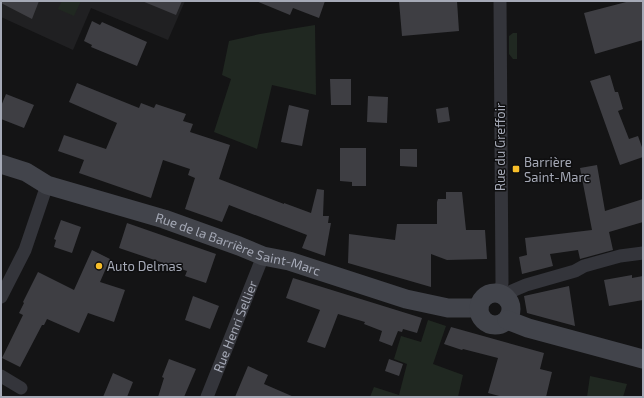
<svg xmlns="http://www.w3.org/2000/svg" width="644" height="398" viewBox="0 0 644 398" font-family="'Exo 2',sans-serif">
<rect width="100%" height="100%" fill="#141415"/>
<path fill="#202022" d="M1,1H185L168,40L91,8L73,50L1,17Z"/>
<path fill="#202821" d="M62,1H81L74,16L58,9Z
M315,25L316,95L272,85L257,149L214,132L231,79L222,75L229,41L260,34Z
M513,33H517V59H513L509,54V36Z
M428,320L446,326L433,364L463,375L458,397H370L374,387L399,395L407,364L394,359L401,336L421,342Z
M590,376L627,384L623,397H587Z"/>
<path fill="#3e3e43" d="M1,1H39L32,19L1,3Z
M142,1H182L176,15Z
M256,1H325L319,18L293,8L290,15Z
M399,1H457L459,31L402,36Z
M630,1H643V40L595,54L584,13Z
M92,21L100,25L102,22L147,42L137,66L91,47L92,45L84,41Z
M610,75L615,92H618L623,109L618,111L629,139L638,136L643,150V157L620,165L590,81Z
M330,79H351V105H331Z
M77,83L139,108L141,103L154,108L156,104L186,114L183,121L193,124L190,132L230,145L219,179L284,204V203L311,213L317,189L324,190L323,216H329L328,223H331L325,256L302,248L307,235L229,205L222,222L185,209L195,178L188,175L190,169L163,160L151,198L79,173L84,160L58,151L64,135L106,149L117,123L69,102Z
M6,94L34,105L24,128L1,119V106Z
M368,96L388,97L387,123L367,122Z
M289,105L309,110L302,146L281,142Z
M448,107L450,121L438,123L436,109Z
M340,148H366V186H352V182L340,181Z
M400,149H417V167L400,166Z
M597,165L605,211L643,199V222L609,232L613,250L580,259L578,250L550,254L553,266L522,274L519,257L527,255L525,238L592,230L580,168Z
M446,192H462L466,230H485L487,259L447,260L431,254V287L348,263L349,234L395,240L397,224H437V202L438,199H446Z
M61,220L81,227L72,253L54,247L56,240L54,239Z
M127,223L216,254L206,283L185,276L187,271L119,248Z
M92,250L110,259L100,282L125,290L114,322L88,313L79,333L47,319L44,325H42L20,367L2,358L23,315L19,313L24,303L23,302L38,272L74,290Z
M632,275V278L643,276V300L609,306L604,280Z
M293,278L422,318L417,333L403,329L402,332L398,331L392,346L379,341L382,331L364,324L365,322L338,314L325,348L307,342L320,310L286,298Z
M569,286L575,326L527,313L524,296Z
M193,296L219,306L210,329L185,320Z
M451,327L544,353L540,369L552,372L546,397H503L488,393L498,358L463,349L462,350L444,344Z
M169,359L196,369L184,397H158L164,378L162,377Z
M389,359L403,364L399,376L385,371Z
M248,366L268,375L264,384L294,397H235Z
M113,373L133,382L127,397H103Z"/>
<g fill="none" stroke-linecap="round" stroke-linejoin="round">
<g stroke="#34353b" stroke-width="13">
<path d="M500,293L502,283L500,1"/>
<path d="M1,297L25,250L47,185"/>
<path d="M506,297L512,291L526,285L575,271L584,266L620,256L643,253"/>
<path d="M1,376L21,388"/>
<path id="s1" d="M207,397L263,256"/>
</g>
<g stroke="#42444b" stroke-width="19">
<path id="s2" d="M1,164L26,172L47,185L164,219L239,246L263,256L289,261L406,299L448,308H479"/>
<circle cx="495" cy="309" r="16"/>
<path d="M507,320L528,328L643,359"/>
</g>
</g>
<g fill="#f7be2a" stroke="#0f0f10" stroke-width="1.5">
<rect x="512" y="165" width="8" height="8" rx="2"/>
<circle cx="99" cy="266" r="4"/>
</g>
<g text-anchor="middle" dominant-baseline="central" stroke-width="3" stroke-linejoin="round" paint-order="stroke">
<g font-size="13" fill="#a5a9b6" stroke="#0f0f10">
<text transform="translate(500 147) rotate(-90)">Rue du Greffoir</text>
<text stroke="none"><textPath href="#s2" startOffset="251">Rue de la Barrière Saint-Marc</textPath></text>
<text stroke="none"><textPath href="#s1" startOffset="76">Rue Henri Sellier</textPath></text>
</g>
<g font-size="13" fill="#a5a9b6" stroke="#0f0f10" text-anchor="start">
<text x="524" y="162">Barrière<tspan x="524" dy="15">Saint-Marc</tspan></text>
<text x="107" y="266">Auto Delmas</text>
</g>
</g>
<rect width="644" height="398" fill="none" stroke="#a5a9b6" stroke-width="4"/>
</svg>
